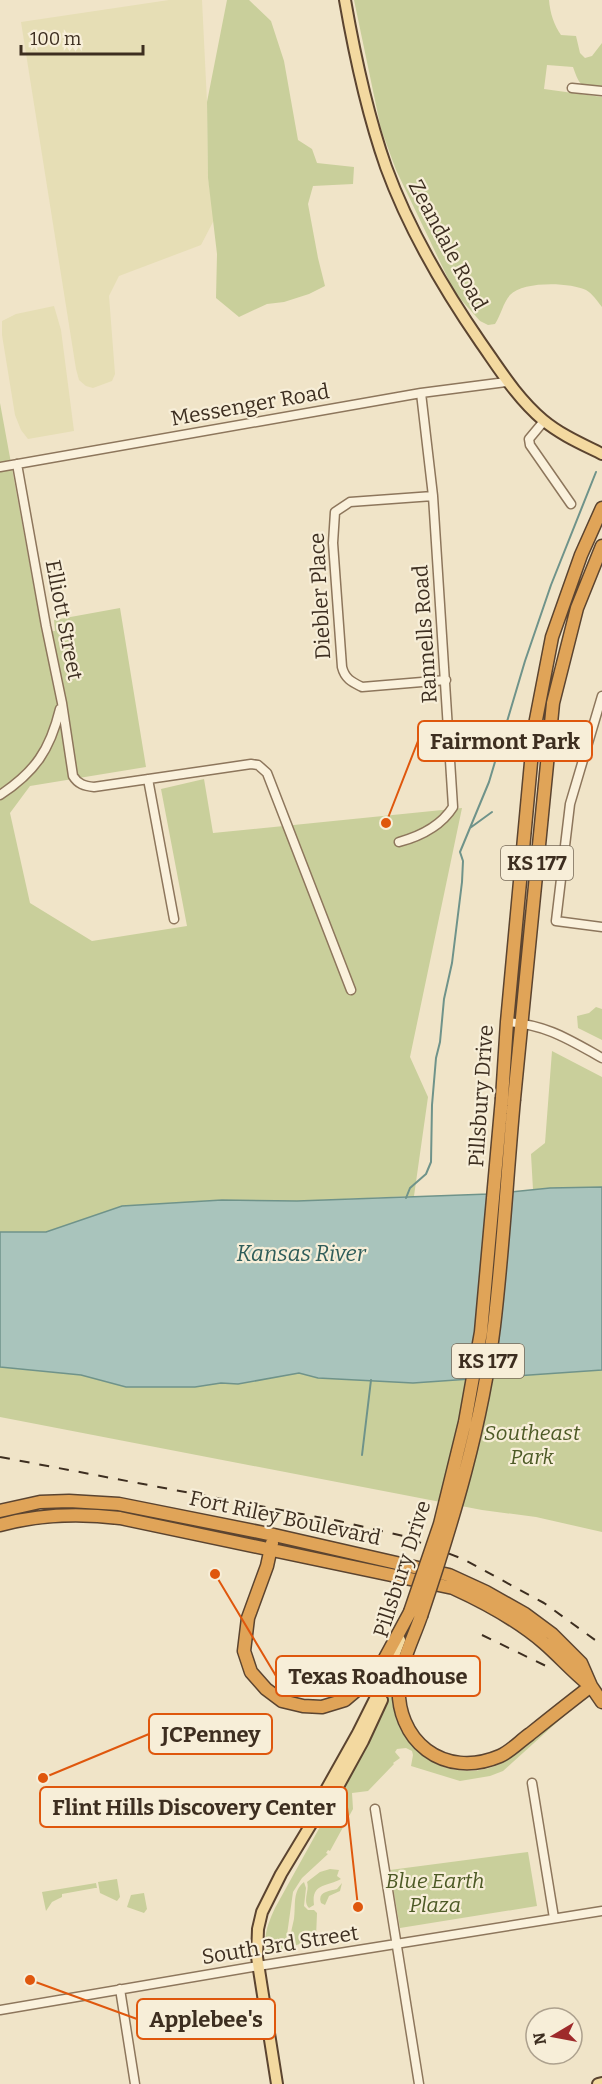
<svg xmlns="http://www.w3.org/2000/svg" width="602" height="2084" viewBox="0 0 602 2084" font-family="Bitter,serif">
<rect width="100%" height="100%" fill="#f0e4c8"/>
<path fill="#e6deb5" d="M169,0H202L207,102L208,178L214,220L201,245L119,276L109,296L115,374L112,381L93,388L86,386L79,380L76,369L21,22Z
M54,306L61,330L74,431L28,439L21,430L15,415L2,335V321L16,314Z"/>
<path fill="#c9cf9b" d="M227,0H249L271,21L284,61L298,140L312,149L317,163L354,167L353,184L313,186L308,204L318,258L325,286L309,294L284,302L267,304L239,317L216,298L217,254L208,178L207,102Z
M354,0H549C550,13 554,25 561,35L576,36L580,53L585,58L592,56L602,43V88C581,87 580,87 573,67L547,65L544,89L602,97V307C598,302 592,293 586,290C570,282 522,281 510,295C503,303 501,315 495,324L488,325L480,321L455,293L396,170L381,129Z
M0,403L42,632L55,631L54,620L120,608L146,767L30,786L10,813L30,903L92,941L187,926L161,789L204,779L213,833L462,808L410,1057L428,1097L414,1196L297,1201L222,1200L122,1206L46,1232H0Z
M596,1007L602,1009V1040L578,1028L577,1016L589,1013Z
M552,1051L602,1077V1187L533,1190L531,1154L545,1143Z
M0,1367L81,1375L126,1387H195L221,1383L238,1384L299,1373L318,1378L413,1383L602,1370V1532L536,1517L482,1510L0,1417Z
M390,1695L392,1696C393,1747 445,1785 495,1766C519,1756 544,1729 564,1712L565,1715L503,1771L490,1776L460,1781L411,1766L413,1755L412,1751L406,1748L397,1749L395,1752L400,1758L393,1763L394,1764L368,1791L352,1793L353,1809L330,1851L328,1850L326,1853L328,1854L302,1878L293,1892L285,1949L268,1952C261,1940 269,1921 275,1908L352,1769Z
M528,1852L537,1906L400,1928L390,1870Z
M330,1869L339,1870L337,1876L341,1879C327,1887 311,1883 314,1905L309,1908C302,1901 310,1890 307,1882L320,1872Z
M117,1879L120,1897L117,1901L100,1893L98,1882Z
M304,1882L306,1888L304,1906L308,1910H314L317,1913L316,1938L294,1946L291,1943C290,1934 292,1928 294,1919C296,1906 292,1891 304,1882Z
M96,1883L97,1888H95L62,1894V1897L52,1902L46,1911L42,1892Z
M342,1883L340,1891L329,1896L325,1905L321,1903C317,1892 329,1891 337,1889Z
M144,1893L147,1909L144,1913L127,1907L131,1895Z"/>
<path fill="#a9c4bc" stroke="#6f938a" stroke-width="1.5" d="M602,1187V1370L413,1383L318,1378L299,1373L238,1384L221,1383L195,1387H126L81,1375L0,1367V1232H46L122,1206L222,1200L297,1201L489,1194L550,1188Z"/>
<g fill="none" stroke-linecap="round" stroke-linejoin="round">
<path stroke="#6f938a" stroke-width="2" d="M470,828L492,812
M406,1198L410,1188L426,1174L431,1162L432,1105L436,1058L440,1042L444,999L452,963L462,882L463,861L460,852L489,782L525,661L551,585L596,472
M362,1455L371,1380"/>
<g stroke="#8d765c" stroke-width="11">
<path id="minor" d="M572,88L602,91
M544,421L529,439L530,445L571,504
M17,464L46,626L62,703L73,776C78,784 84,786 94,787L251,764L258,765L267,773L351,990
M0,467L421,393L506,382
M433,496L350,502L335,512L333,543L342,667C345,679 352,682 362,687L446,680
M602,696L570,804L556,921L602,927
M148,779L174,919
M0,795C35,772 50,750 60,709
M399,842C421,836 441,826 453,807L433,496L421,393
M507,1022C547,1025 568,1039 602,1058
M532,1783L554,1918
M375,1809L419,2084
M120,1989L135,2084
M0,2010L258,1966L602,1911"/>
</g>
<g stroke="#5b4430" stroke-width="14">
<path id="major" d="M345,0C355,57 367,113 386,167C409,230 443,288 481,343C500,370 517,398 543,420C561,435 582,444 602,454
M313,1821L324,1812L363,1741L382,1700
M277,2084L257,1957L258,1929L262,1912L281,1874L313,1821L317,1806L358,1733L386,1677L400,1640
M598,2084L602,2083"/>
</g>
<g stroke="#5b4430" stroke-width="15">
<path id="highway" d="M502,1098L507,1022L534,730L552,637L581,555L602,508
M514,1099L553,703L577,608L602,546
M0,1511L40,1502L69,1501L119,1504L274,1535L449,1575L486,1592L525,1614L552,1634L581,1663L591,1686L602,1702
M0,1525C40,1514 79,1513 120,1518L453,1588C486,1603 516,1619 544,1643C559,1656 572,1671 588,1684
M272,1543L267,1566L248,1618L244,1651L251,1672L266,1689L282,1701L303,1706L322,1707L345,1700L377,1673L410,1612
M421,1616C415,1634 401,1663 399,1681C394,1741 444,1780 500,1756C511,1751 520,1741 530,1734C550,1718 570,1702 591,1686"/>
</g>
<use href="#minor" stroke="#faf1dc" stroke-width="8"/>
<use href="#major" stroke="#f3d9a0" stroke-width="10"/>
<use href="#highway" stroke="#e0a458" stroke-width="12"/>
<path stroke="#3d2e20" stroke-width="2" stroke-dasharray="10 10" stroke-linecap="butt" d="M0,1457L339,1521L403,1536L463,1559L544,1603L602,1645
M482,1635L546,1666"/>
<g stroke="#5b4430" stroke-width="15" stroke-linecap="butt">
<path id="highway-bridge" d="M410,1612L440,1524L465,1422L481,1332L502,1098
M421,1616C453,1521 482,1425 494,1326C503,1251 507,1175 514,1099"/>
</g>
<use href="#highway-bridge" stroke="#e0a458" stroke-width="12"/>
</g>
<g text-anchor="middle" dominant-baseline="central" stroke-width="4.5" stroke-linejoin="round" paint-order="stroke">
<g fill="#f7eed8" stroke="#756857" stroke-width="1.5">
<rect x="501" y="846" width="72" height="34" rx="4.5"/>
<rect x="452" y="1344" width="72" height="34" rx="4.5"/>
</g>
<g font-size="20" font-weight="bold" fill="#3d2e20">
<text x="537" y="863">KS 177</text>
<text x="488" y="1361">KS 177</text>
</g>
<g font-size="21" fill="#3d2e20" stroke="#f7eed8">
<text transform="translate(448 245) rotate(62)">Zeandale Road</text>
<text transform="translate(250 405) rotate(-10)">Messenger Road</text>
<text transform="translate(320 596) rotate(-93)">Diebler Place</text>
<text transform="translate(64 620) rotate(79)">Elliott Street</text>
<text transform="translate(425 634) rotate(-94)">Rannells Road</text>
<text transform="translate(481 1096) rotate(-86)">Pillsbury Drive</text>
<text transform="translate(285 1518) rotate(12)">Fort Riley Boulevard</text>
<text transform="translate(402 1569) rotate(-72)">Pillsbury Drive</text>
<text transform="translate(280 1945) rotate(-9)">South 3rd Street</text>
</g>
<g font-size="21" font-style="italic" fill="#4d5a26" stroke="#f7eed8">
<text x="532" y="1433">Southeast<tspan x="532" dy="24">Park</tspan></text>
<text x="435" y="1881">Blue Earth<tspan x="435" dy="24">Plaza</tspan></text>
</g>
<g font-size="22" font-style="italic" fill="#2f5d5a" stroke="#f7eed8">
<text x="301" y="1253">Kansas River</text>
</g>
</g>
<path fill="none" stroke="#df570d" stroke-width="2" d="M386 823L418 741M215 1574L276 1676M43 1778L149 1734M358 1907L347 1807M30 1980L137 2019"/>
<g fill="#df570d" stroke="#f7eed8" stroke-width="2">
<circle cx="386" cy="823" r="6"/>
<circle cx="215" cy="1574" r="6"/>
<circle cx="43" cy="1778" r="6"/>
<circle cx="358" cy="1907" r="6"/>
<circle cx="30" cy="1980" r="6"/>
</g>
<g fill="#f7eed8" stroke="#df570d" stroke-width="2">
<rect x="418" y="721" width="174" height="40" rx="6"/>
<rect x="276" y="1656" width="204" height="40" rx="6"/>
<rect x="149" y="1714" width="123" height="40" rx="6"/>
<rect x="40" y="1787" width="307" height="40" rx="6"/>
<rect x="137" y="1999" width="138" height="40" rx="6"/>
</g>
<g font-size="22" text-anchor="middle" font-weight="bold" fill="#3d2e20">
<text x="505" y="749">Fairmont Park</text>
<text x="378" y="1684">Texas Roadhouse</text>
<text x="211" y="1742">JCPenney</text>
<text x="194" y="1815">Flint Hills Discovery Center</text>
<text x="206" y="2027">Applebee's</text>
</g>
<g transform="translate(554 2036) rotate(260)"><circle r="28" fill="#f7eed8" stroke="#ada18e" stroke-width="1.5"/>
<path d="M0-4.5L10 22L0 15L-10 22Z" fill="#9e2a2b"/>
<text y="-9" font-size="16" font-weight="bold" text-anchor="middle" fill="#3d2e20">N</text>
</g>
<path d="M21 45v9h122v-9" fill="none" stroke="#3d2e20" stroke-width="3"/>
<text x="30" y="45" font-size="18" fill="#3d2e20" stroke="#f7eed8" stroke-width="4.5" paint-order="stroke">100 m</text>
</svg>
